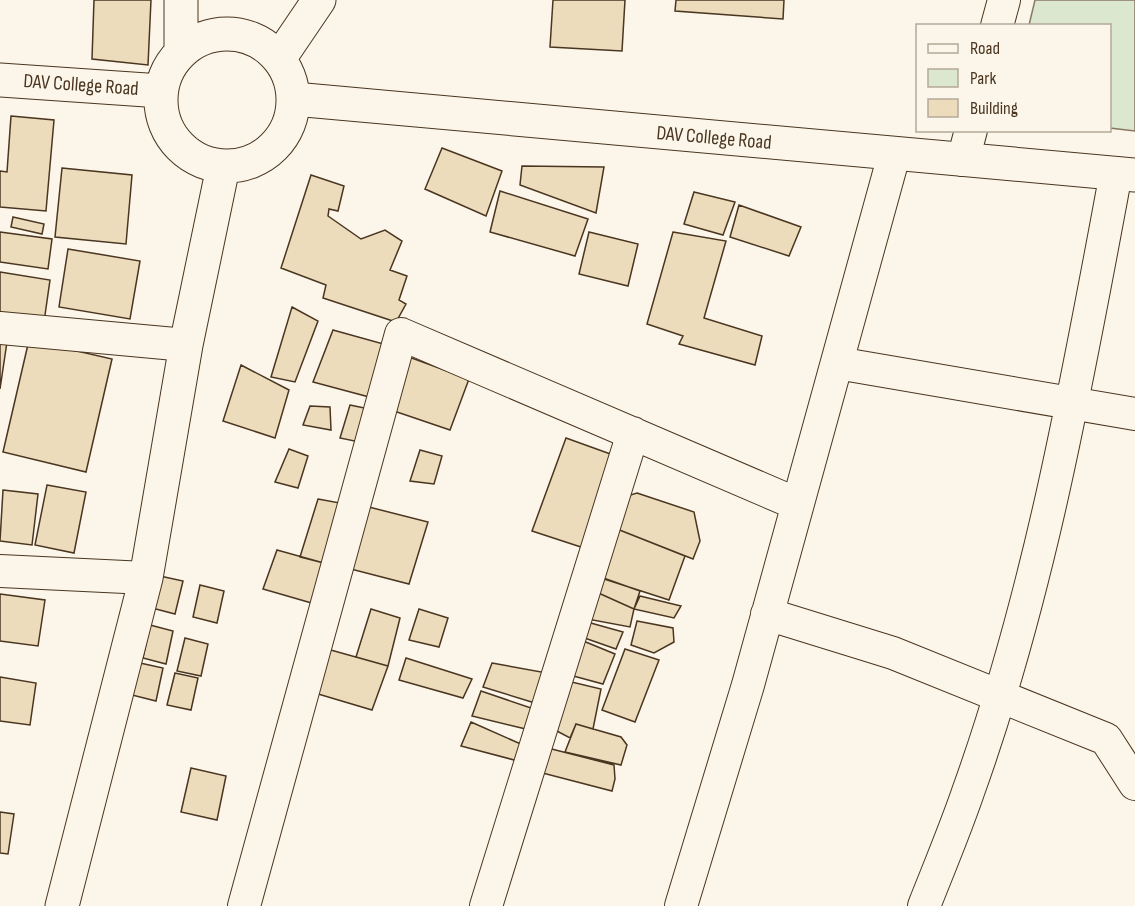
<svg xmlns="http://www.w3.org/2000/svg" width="1135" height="906" viewBox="0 0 1135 906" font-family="'Sofia Sans Condensed',sans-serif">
<rect width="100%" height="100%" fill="#fbf6e9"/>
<path fill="#dce7d0" stroke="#887966" stroke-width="1.5" d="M1035,0H1135V131L1110,128V26L1029,25Z"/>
<path fill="#ecdcbc" stroke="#4a3520" stroke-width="1.5" d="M94,0H151L148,65L92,59Z
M553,0H625L622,51L550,47Z
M676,0H784L783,19L675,11Z
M11,116L54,120L46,211L0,207V171L7,172Z
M442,148L502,171L486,216L425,189Z
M522,166L604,167L596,213L520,185Z
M62,168L132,175L126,244L55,237Z
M311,175L344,186L338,211L329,209L328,216L361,239L385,230L402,241L390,270L407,276L399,300L406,304L396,322L323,298L326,285L281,268Z
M500,191L588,219L575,256L490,232Z
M694,192L735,202L723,235L684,224Z
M739,205L801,227L789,256L730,237Z
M13,217L44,224L42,234L11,227Z
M0,232L52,239L48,269L0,262Z
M589,232L638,244L628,286L579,274Z
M673,232L726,241L704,318L762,336L755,365L679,344L683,336L647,324Z
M68,249L140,261L130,319L59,307Z
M0,272L50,280L44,322L0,315Z
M292,307L318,321L295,382L271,377Z
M333,330L387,345L373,398L313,382Z
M29,340L112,359L86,472L3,452Z
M0,341L7,342L0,389Z
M409,357L469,379L450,430L394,411Z
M241,365L289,390L275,438L223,421Z
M350,405L374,410L364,443L340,438Z
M310,406L330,407L331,430L303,425Z
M566,438L616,456L587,549L532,531Z
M289,449L308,456L298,488L275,482Z
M420,450L442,456L434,484L410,481Z
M47,485L86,492L74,553L35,545Z
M3,490L38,494L32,545L0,541Z
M637,493L694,512L700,541L693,559L617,529L627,496Z
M318,499L340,503L324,563L300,557Z
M361,505L428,522L409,584L343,567Z
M617,529L685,556L669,600L598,577Z
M277,550L324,563L315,604L263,589Z
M595,575L640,591L634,609L594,591Z
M160,576L183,581L175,614L152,608Z
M200,585L224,591L217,623L193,617Z
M594,591L634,609L630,627L582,618Z
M0,594L45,600L38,646L0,641Z
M640,596L681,606L674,618L634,609Z
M371,609L400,618L388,666L356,657Z
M419,609L448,618L439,647L409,640Z
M580,620L623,632L616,649L576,635Z
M637,621L673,628L674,642L654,653L631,645Z
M150,625L173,631L166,664L143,658Z
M185,638L208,644L201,676L177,671Z
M576,638L615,654L603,684L566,674Z
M320,647L388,666L372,710L308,691Z
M625,649L659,660L635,722L602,710Z
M406,658L472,679L463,698L399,680Z
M140,663L163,668L156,701L132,695Z
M492,663L547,673L535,703L483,687Z
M175,673L198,678L191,710L167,705Z
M0,677L36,683L30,725L0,721Z
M559,679L601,689L593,729L576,724L570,738L555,730Z
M481,691L534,709L530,730L472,716Z
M471,722L523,745L518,761L461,746Z
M576,724L621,737L627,745L621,765L565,752Z
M540,746L614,765L615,779L612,791L531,770Z
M191,768L226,776L217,820L181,812Z
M0,812L14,814L8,854L0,853Z"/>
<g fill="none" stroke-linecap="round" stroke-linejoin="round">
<g stroke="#4a3520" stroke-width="34">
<path id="street" d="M997,26L1004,0
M963,160L971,130
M0,328L186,345
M837,363L1135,414
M0,571L146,578
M767,614L893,653L1106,739L1135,784
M244,906L401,334L797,504
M486,906L633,433
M681,906L748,685L894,155
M924,906C939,868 955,830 968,792C1040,592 1077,381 1116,173"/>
</g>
<g stroke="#4a3520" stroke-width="35">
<path id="secondary" d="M181,0V52
M161 100a66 66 0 1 1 132 0a66 66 0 1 1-132 0Z
M279,59L319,0
M0,80L161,91
M294,99L1135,175
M62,906L146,578L186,345L223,167"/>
</g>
<use href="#street" stroke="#fbf6e9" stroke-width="32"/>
<use href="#secondary" stroke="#fbf6e9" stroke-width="33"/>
</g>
<g text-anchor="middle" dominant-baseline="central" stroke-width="4.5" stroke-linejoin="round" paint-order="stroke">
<g font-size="20" fill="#4a3520" stroke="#fbf6e9">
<text transform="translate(81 85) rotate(4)">DAV College Road</text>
<text transform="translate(714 138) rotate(5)">DAV College Road</text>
</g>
</g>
<rect x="916" y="24" width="195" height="108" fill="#fbf6e9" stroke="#b4a999" stroke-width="1.5"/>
<rect x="928" y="44" width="30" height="9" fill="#fbf6e9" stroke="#b4a999" stroke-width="1.5"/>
<text x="970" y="54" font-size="18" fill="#4a3520">Road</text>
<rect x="928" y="69" width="30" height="18" fill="#dce7d0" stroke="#b4a999" stroke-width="1.5"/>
<text x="970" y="84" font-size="18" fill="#4a3520">Park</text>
<rect x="928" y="99" width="30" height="18" fill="#ecdcbc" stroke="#b4a999" stroke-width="1.5"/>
<text x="970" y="114" font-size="18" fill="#4a3520">Building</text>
</svg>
